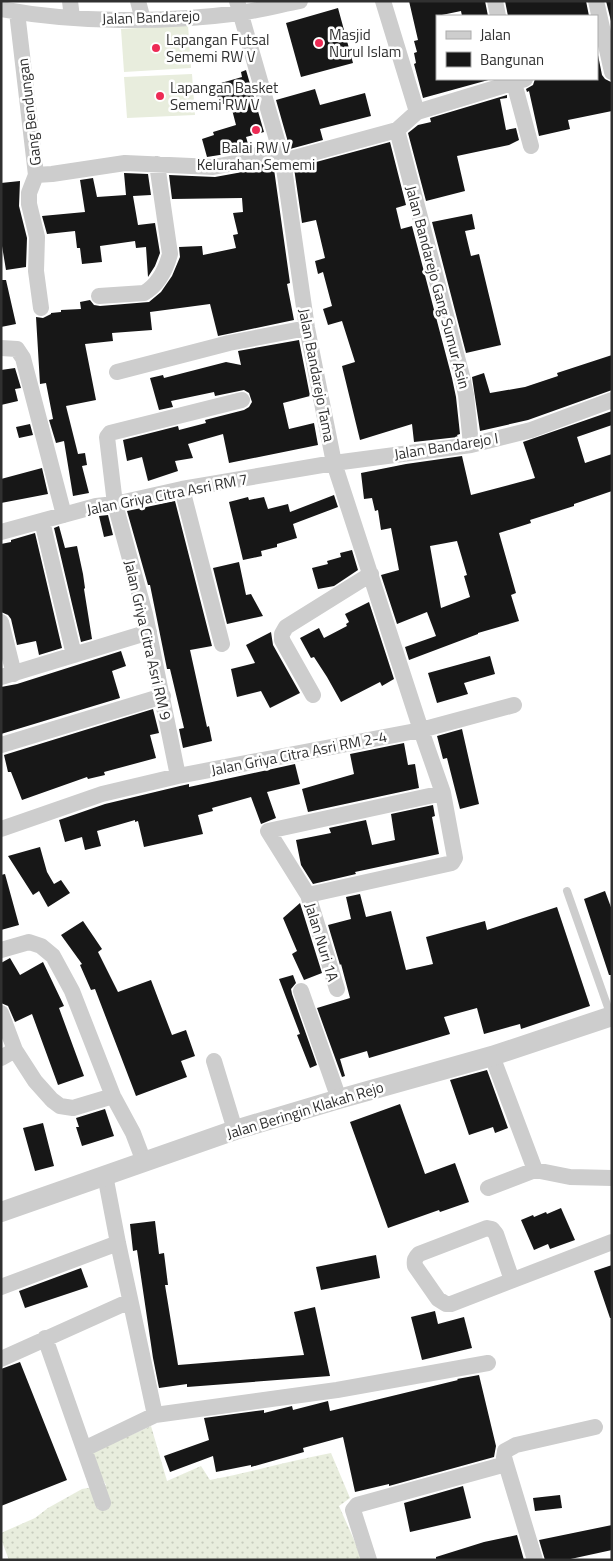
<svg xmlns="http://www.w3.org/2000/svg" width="613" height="1561" viewBox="0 0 613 1561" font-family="'Titillium Web',sans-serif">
<defs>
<pattern id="grass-dots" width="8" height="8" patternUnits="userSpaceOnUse" patternTransform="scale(1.25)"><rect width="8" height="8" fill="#e8eddd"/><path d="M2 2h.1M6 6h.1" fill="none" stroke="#c7ccbe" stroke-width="1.8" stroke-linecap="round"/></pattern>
</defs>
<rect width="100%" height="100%" fill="#fff"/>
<path fill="url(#grass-dots)" d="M151,1426L167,1481L201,1466L210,1480C251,1472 290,1461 331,1453L350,1498L339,1506L363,1560H9L1,1539V1533L35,1518L48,1508L82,1489L106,1485L89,1454Z"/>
<path fill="#e8eddd" d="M188,25L191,68L124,72L121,29Z
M192,74L195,115L127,118L124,77Z"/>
<path fill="#171717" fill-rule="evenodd" d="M409,1H485L488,16H462L461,11L437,16V79H492L423,98L414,64L416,63L414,53L417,52L414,41L418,40Z
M505,1H586L589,16H508Z
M606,1H612V25Z
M338,8L353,63L301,77L286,23Z
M597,50L602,75L605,79L611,82L612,84V111L568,120L570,129L539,136L529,91L527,92L526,89L533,85L535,79H597Z
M246,70L264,132L246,137L249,147L232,153L207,157L202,139L214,135L213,132L236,125L230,102L220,105L214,85L242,77L241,72Z
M315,89L320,105L365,93L371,116L320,129L323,140L290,149L276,100Z
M507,95V98L500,99L506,130L516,128L519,140L509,145L457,156L465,191L426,201L408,133L418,125L431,122L430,118Z
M390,142L406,205L396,208L401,229L412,226L452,378L456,397L460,434L457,435L458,437L414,442L412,424L360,440L342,366L355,362L342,321L328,325L323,309L332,306L323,272L318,274L315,261L325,258L316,220L302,223L294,168Z
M273,162L290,283L287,284L294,320L218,336L210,304L150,312L152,330L112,333L113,341L85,344L96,400L66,406L78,454L85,453L87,465L82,466L89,493L73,496L64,441L56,443L49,420L53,419L46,383L40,384L36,317L43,318L51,314V313L61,312V310L81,309L80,302L90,300L94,305L100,306L149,302L161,292L172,276L180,257L179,247L202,246L203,255L236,248L233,235L238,234L233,213L243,212L242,198L172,199L169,175L215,177L237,173L262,164Z
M124,173L148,174L151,195L133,196L138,225L155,223L160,253L155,266L148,277L146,247L136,248L135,241L100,246L102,262L82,264L80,248H77L75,231L47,234L42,216L85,212L80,180L93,178L97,197L126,195Z
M20,181L19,206L27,238L26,267L6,270L1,240V183Z
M472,214L475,229L465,231L471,256L479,254L501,345L466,353L432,222Z
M1,280H6L16,324L1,327Z
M299,340L310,396L283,403L289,429L314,423L318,445L229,463L223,434L188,444L193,458L175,461L178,471L148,481L142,457L127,461L123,440L178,426L179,430L206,423L205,420L244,410L249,407L252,402L249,393L244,390L215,396L214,392L171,401L173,407L159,410L150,378L163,375L164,378L226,362L241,365L238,351Z
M612,355V390L528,420L480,431L472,377L484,373L490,393L525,387L558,376L557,373Z
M15,368L21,388L15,389L18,401L1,405V370Z
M612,411V425L577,437L585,463L612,454V491L574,504V506L530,520L531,523L499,533L516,593L511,595L519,621L478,633V634L409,660L405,647L436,636L427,612L397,624L381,575L399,570L391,528L381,530L378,510L375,511L372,498L364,499L361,473L406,464L462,456L471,495L535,478L523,442ZM457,541L467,575L464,576L470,597L441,608L430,546Z
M30,424L33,435L19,438L16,427Z
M42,468L48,494L1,503V479Z
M334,495L338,507L293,524L297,538L277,544V547L261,551L262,556L243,560L229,502L248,497L249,500L264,497L268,509L288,504L290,512Z
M175,501L212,646L190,650L207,727L209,726L212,741L183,748L179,729L184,728L170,669H167L150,585H148L127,511Z
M108,515L113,535L104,537L99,516Z
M59,526L65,548L77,546L83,574L85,588L84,589L92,639L81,642L54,528Z
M35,533L62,648L39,655L36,641L17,645L11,619L8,615L1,612V544L11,542V540Z
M352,550L358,570L334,586L318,589L312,568L328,564L327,561L341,557L340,553Z
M239,562L246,595L251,594L263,616L227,624L213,568Z
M369,602L394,679L382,686L380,682L341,702L327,677L314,657L311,658L300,638L319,628L324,638L347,626L346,624L349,622L345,614Z
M271,632L273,645L300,693L270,708L261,691L237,697L231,669L255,663L246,645Z
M121,651L126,666L112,671L120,698L1,734V687L17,684Z
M490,656L495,674L464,683L468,694L437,703L428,673Z
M153,709L159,733L150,735L156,758L104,772L105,775L88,779L87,777L22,800L11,772H8L4,755Z
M462,729L479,804L460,809L447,758L443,759L437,736Z
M404,743L408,765L415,764L419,788L308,812L302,789L354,774L350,754Z
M295,764L300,784L267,792L276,818L261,824L251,797L212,808L213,811L198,815L203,834L144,847L138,821L135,822V820L97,831L101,846L85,850L82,837L65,842L59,820L105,804L180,786L189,784V787Z
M433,805L435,816L432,817L439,854L355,872L356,874L313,884L301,865L296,840L331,833L329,828L366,820L372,845L395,840L391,814Z
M40,847L47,872L54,884L61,880L70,893L48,907L39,891L33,895L8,856Z
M5,874L19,925L1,930V875Z
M605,891L612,910V975H609L584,899Z
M360,894L366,917L391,911L406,970L433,964L426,937L485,921L487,930L557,907L590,1006L521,1029L520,1024L484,1034L477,1008L444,1017L450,1034L369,1058L367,1051L340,1059L345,1076L342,1077L317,1008L350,998L341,964L340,965L328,925L351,919L346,897Z
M300,903L322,973L304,980L292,954L297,951L283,918Z
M83,921L102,949L98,952L118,992L151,980L172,1035L186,1030L195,1056L181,1061L187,1077L136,1096L95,989L91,990L80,965L82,964L61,935Z
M10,958L20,975L43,962L64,1006L59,1008L84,1076L58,1085L32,1014L15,1022L8,1006L1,1003V963Z
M293,975L296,983L291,989L292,994L317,1065L310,1068L297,1035L300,1034L279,979Z
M487,1070L508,1128L495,1133L493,1127L469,1135L450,1080Z
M400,1104L425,1174L455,1163L469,1202L440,1212L439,1210L388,1228L350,1122Z
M105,1109L114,1136L82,1146L76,1127H79L76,1118Z
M43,1123L54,1166L35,1171L23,1128Z
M561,1208L575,1240L550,1249L548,1244L534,1250L521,1220L533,1215L534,1217L546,1212L547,1214Z
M155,1221L159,1254L164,1253L168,1285H165L178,1365L304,1355L294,1312L315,1307L330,1376L187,1387V1384L159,1388L153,1358L137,1250L133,1251L130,1224Z
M376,1255L380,1278L321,1290L316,1267Z
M612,1265V1318H610L594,1271Z
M81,1268L88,1287L25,1308L19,1291Z
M435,1311L438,1324L464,1317L472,1348L422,1360L411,1317Z
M20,1362L67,1480L1,1506V1369Z
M479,1375L496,1446L494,1457L389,1486V1484L355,1492L343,1437L303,1448L304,1452L251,1467V1465L216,1472L213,1456L170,1472L164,1456L209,1440L204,1418L264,1410V1413L292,1406L293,1410L328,1401L330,1411L458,1380L457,1379Z
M463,1486L471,1518L410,1532L404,1503Z
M560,1495L562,1508L535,1511L533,1498Z
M612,1525V1550L566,1560H545L539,1540Z
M517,1535L524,1560H436V1557L484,1542Z"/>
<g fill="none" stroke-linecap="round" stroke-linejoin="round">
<path stroke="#cdcdcd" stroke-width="8" d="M567,891L611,1016"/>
<path stroke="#cdcdcd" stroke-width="16" d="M70,1L72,18
M138,1L143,20
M237,1L283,161L307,328L334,463L421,730L443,793L455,858L452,863L308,895
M383,1L417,112
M495,1L498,16
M596,1L612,72
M1,9C77,23 164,23 240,13C260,10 280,5 300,1
M17,12L36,175L52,174L125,163L213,167L235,163L278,147
M513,79L531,146
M397,130L462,376L466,395L471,445
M283,161L397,130L417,112L525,79
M36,175L29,193V204L37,237L36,271L41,308
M99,296L144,293C158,285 166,269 170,254L157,164
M1,348L17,349L23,358L64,515
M117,372L229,343L307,328
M182,489L222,644
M42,521L74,655
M1,532L96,506L115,504L182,489L334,463L471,445L531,430L612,400
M1,622L14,674
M1,677L149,632
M313,695L282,640V634L286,627L371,574
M1,745L163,696
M178,776L145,614L115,504L107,437L110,433L242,400
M1,829L102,794L178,776L421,730L514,705
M1,950L29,942L41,946L53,956L72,991L113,1096L133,1133L144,1162
M337,989L308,895L268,831L443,793
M301,991L339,1099
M1,1013L15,1050L35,1081L52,1100L60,1106L73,1108L113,1096
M492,1056L535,1170L570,1177L612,1178
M1,1058L15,1050
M214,1061L235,1130
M105,1175L118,1243L155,1415
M488,1188L535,1170
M512,1280L496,1234L492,1229L487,1228L419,1254C415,1258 414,1260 415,1266L438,1299L446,1304H451L612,1242
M1,1287L118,1243
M45,1338L103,1503
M1,1359L130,1301
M84,1449L155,1415L337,1390L488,1363
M369,1560L353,1510L357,1505L506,1464
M535,1560L506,1464L504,1457L505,1451L516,1445L595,1427"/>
<path stroke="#cdcdcd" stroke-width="20" d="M1,1212L235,1130L339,1099L492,1056L612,1016"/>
</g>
<g fill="#ed2b55" stroke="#fff" stroke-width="2">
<circle cx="319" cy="43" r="5"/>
<circle cx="156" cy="48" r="5"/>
<circle cx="160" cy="96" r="5"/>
<circle cx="256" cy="130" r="5"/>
</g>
<g text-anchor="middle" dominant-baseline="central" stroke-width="5" stroke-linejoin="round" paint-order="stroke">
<g font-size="15" fill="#303030" stroke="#fff">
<text transform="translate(151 17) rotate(-2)">Jalan Bandarejo</text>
<text transform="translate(29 112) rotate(-97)">Gang Bendungan</text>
<text transform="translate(438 287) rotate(75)">Jalan Bandarejo Gang Sumur Asin</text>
<text transform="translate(317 375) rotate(79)">Jalan Bandarejo Tama</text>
<text transform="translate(446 446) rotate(-9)">Jalan Bandarejo I</text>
<text transform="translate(167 494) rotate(-11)">Jalan Griya Citra Asri RM 7</text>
<text transform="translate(148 640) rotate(77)">Jalan Griya Citra Asri RM 9</text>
<text transform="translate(299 753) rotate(-11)">Jalan Griya Citra Asri RM 2-4</text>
<text transform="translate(322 942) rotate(73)">Jalan Nuri 1A</text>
<text transform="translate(305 1110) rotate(-17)">Jalan Beringin Klakah Rejo</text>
</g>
<g font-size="15" fill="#303030" stroke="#fff" text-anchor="start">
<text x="329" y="34">Masjid<tspan x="329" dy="17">Nurul Islam</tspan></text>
<text x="166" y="39">Lapangan Futsal<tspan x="166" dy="17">Sememi RW V</tspan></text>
<text x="170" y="87">Lapangan Basket<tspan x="170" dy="17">Sememi RW V</tspan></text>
<text x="256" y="147" text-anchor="middle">Balai RW V<tspan x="256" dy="17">Kelurahan Sememi</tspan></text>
</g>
</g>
<rect width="613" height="1561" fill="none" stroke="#303030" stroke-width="5"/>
<rect x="436" y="15" width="162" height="65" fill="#ffffff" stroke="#acacac"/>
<rect x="446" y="31" width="25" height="8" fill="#cdcdcd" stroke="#acacac"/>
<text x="480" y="40" font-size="15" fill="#303030">Jalan</text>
<rect x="446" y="52" width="25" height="15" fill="#171717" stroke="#acacac"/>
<text x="480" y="65" font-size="15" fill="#303030">Bangunan</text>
</svg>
